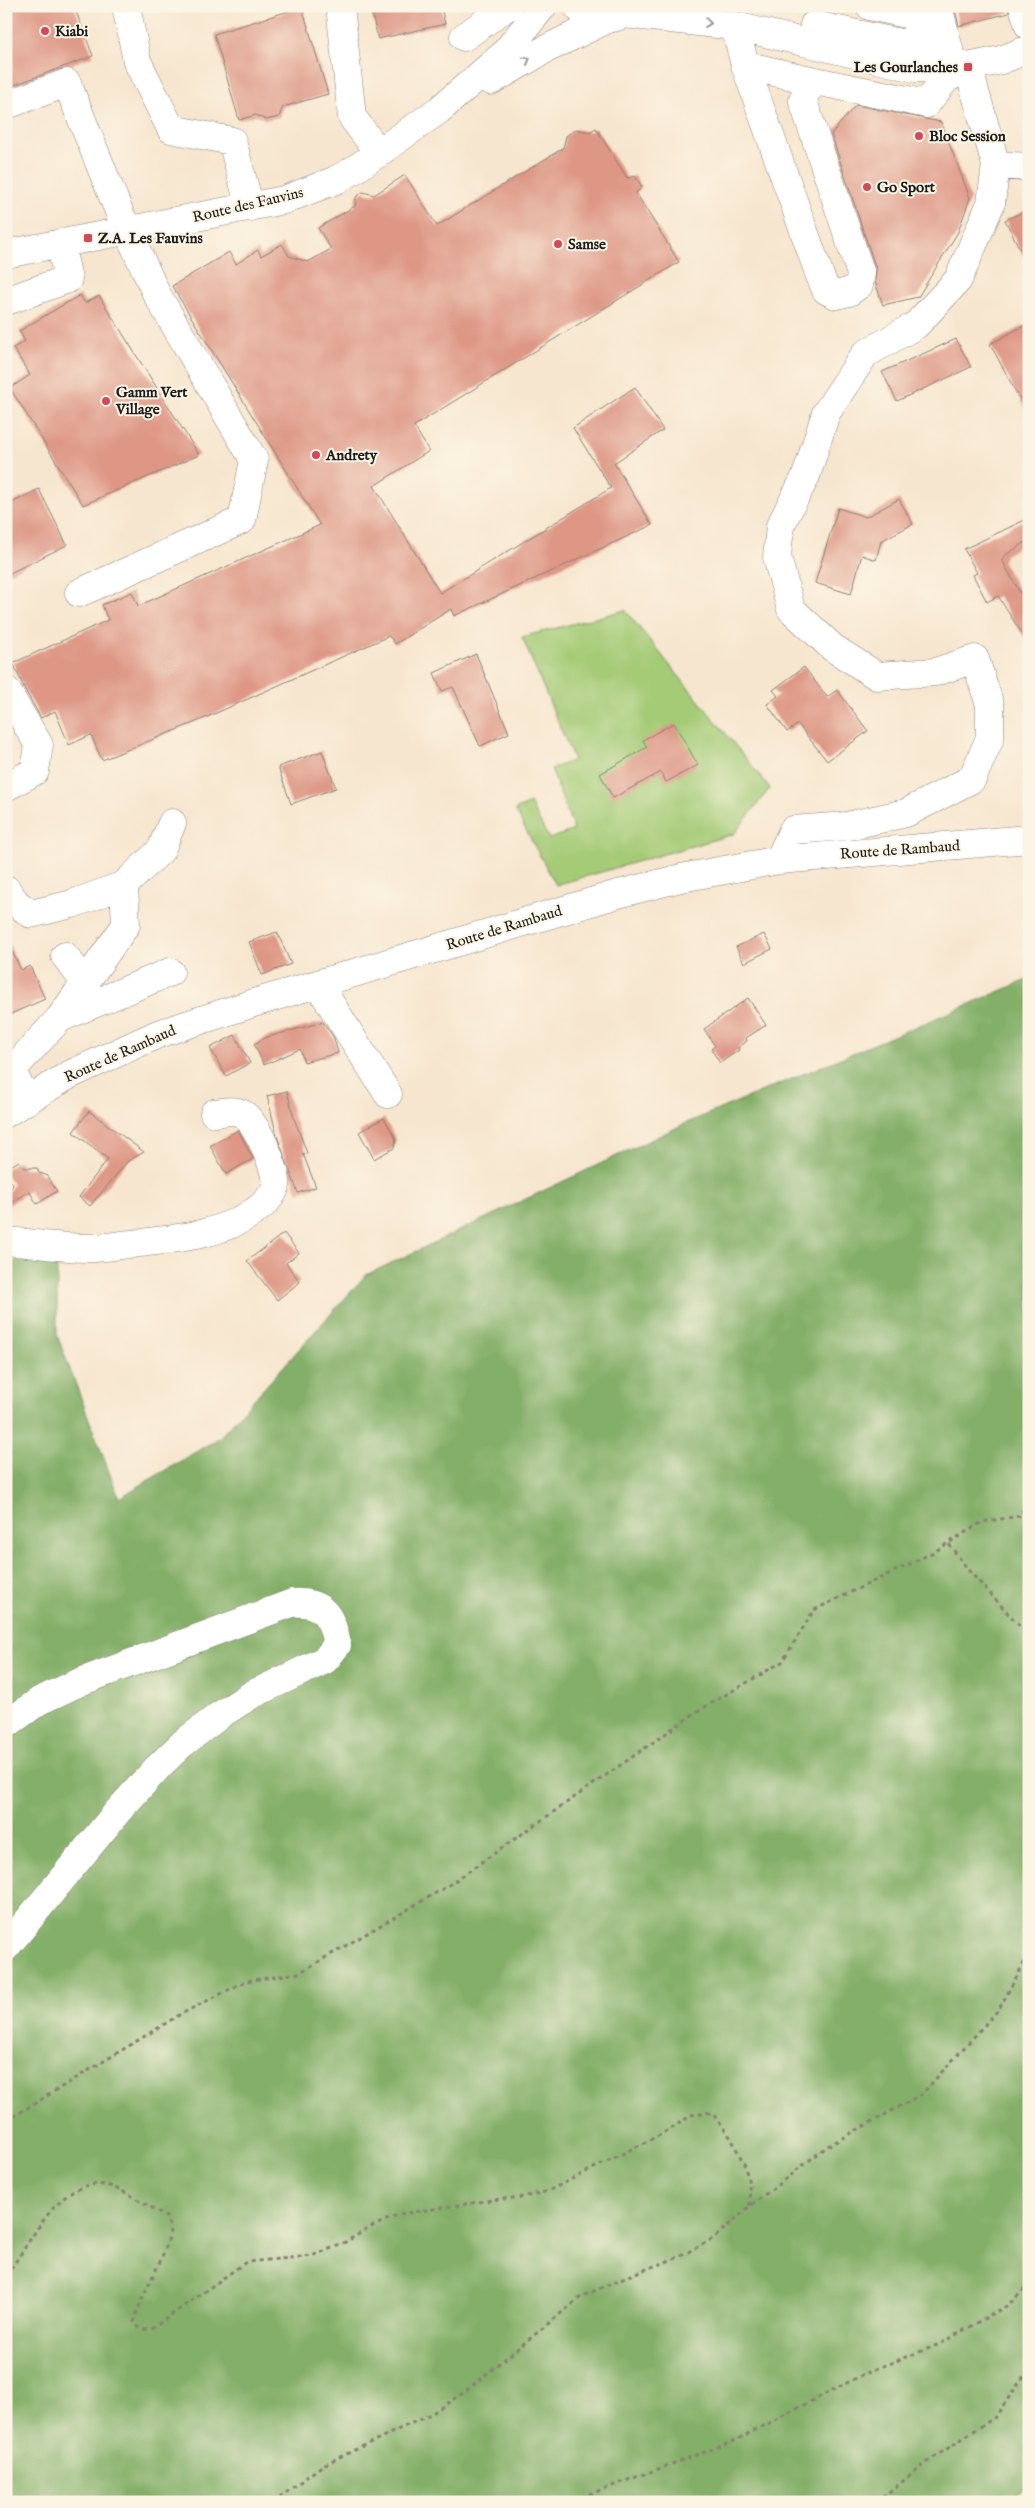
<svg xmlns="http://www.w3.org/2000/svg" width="1035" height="2508" viewBox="0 0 1035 2508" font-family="'IM FELL English',serif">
<rect width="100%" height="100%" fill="#fcf5e5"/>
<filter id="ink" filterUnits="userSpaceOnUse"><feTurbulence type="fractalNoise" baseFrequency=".02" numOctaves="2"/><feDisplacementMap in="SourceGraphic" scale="10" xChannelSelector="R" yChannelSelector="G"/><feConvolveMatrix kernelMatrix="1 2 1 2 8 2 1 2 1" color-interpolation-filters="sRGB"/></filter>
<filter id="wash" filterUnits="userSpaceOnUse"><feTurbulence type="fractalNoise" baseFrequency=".0096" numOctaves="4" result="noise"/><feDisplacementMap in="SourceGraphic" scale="20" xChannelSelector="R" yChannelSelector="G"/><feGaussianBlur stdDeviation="1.12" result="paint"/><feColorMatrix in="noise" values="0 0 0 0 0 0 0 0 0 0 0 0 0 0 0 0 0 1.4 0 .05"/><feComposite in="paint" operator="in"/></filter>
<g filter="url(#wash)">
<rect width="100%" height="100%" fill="#f7e6cf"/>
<path fill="#a4cb76" stroke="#607449" d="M625,610L770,788L734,834L556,885L515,810L530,803L549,839L574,830L551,769L574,760L522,637Z"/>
<path fill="#83af67" stroke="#506642" d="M1029,979V2484L1005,2502H6V1260L57,1263V1335L119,1498L219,1438L366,1275L684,1124Z"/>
<g id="blocks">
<path fill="#de9785" d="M6,6H74L93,56L6,88Z
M370,6H441L445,24L378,39Z
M954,6H1008L1009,13L959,26Z
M302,7L328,94L283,107L279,117L266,120L256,115L239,120L214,34Z
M856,105L941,122L970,198L958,232L918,297L883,305L875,282L876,269L831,134Z
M596,128L627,178L635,176L642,187L636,193L679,262L414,426L429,451L374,486L440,593L611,488L573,428L635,387L663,430L614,463L652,525L454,616L451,609L395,644L389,636L196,722L102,760L91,735L69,745L55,711L41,718L26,692L13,663L108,620L102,605L132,592L138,606L320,525L172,286L229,252L236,264L258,250L261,256L282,244L289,256L308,262L331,249L318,228L355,206L356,197L363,192L374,195L405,175L437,226L563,148L566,136L576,129L589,132Z
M1029,209V267L1005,220Z
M80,295L85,303L99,296L199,455L83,505L10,388L30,375L13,348L25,341L19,331Z
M1029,323V416L990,344Z
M956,339L971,367L897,401L882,372Z
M39,489L67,545L6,575V506Z
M899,499L913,524L881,541L876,560L862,555L851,594L815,583L838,508L866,517Z
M1029,518V540L1004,556L1005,558L1002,560L1029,609V645L998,596L987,602L973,575L977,573L964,549Z
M476,654L509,733L480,746L453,687L442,691L434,673Z
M804,667L827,697L837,690L868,731L827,761L798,724L787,732L767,704L778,696L773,690Z
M674,723L698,765L666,782L661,772L613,798L600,774L647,747L643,740Z
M322,751L336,788L291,804L278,767Z
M277,932L291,964L262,975L249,942Z
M764,934L772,949L744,963L736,947Z
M6,938L21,970L30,966L45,999L6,1016Z
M748,998L766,1025L746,1038L747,1041L738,1048L739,1050L720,1063L711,1049L715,1046L704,1029Z
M323,1022L334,1038L338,1053L304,1062L300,1049L264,1065L254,1044L267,1037Z
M235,1035L250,1063L226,1076L210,1048Z
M287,1091L294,1118L307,1153L303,1154L316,1187L298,1193L277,1136L267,1096Z
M89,1111L144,1152L128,1161L90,1206L79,1197L108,1159L73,1132Z
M384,1118L396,1139L394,1148L374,1159L359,1132Z
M238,1130L253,1159L226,1174L210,1146Z
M19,1161L24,1168H37L39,1173L46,1175L57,1191L37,1204L29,1191L6,1207V1199L13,1184L6,1174V1169Z
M284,1233L299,1253L286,1263L300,1282L277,1300L247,1261Z"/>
</g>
</g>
<g filter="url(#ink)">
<use href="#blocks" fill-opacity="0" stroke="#8a8176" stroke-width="1"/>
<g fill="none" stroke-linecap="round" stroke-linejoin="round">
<g stroke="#8a8176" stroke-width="29">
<path id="minor" d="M126,6L137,61L171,129L232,141L250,207
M340,6L352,117L379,153
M577,6C588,19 601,22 617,17
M870,6L916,16
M938,6L952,61
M1023,6L1029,26
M624,14L735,26L915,68L968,67L1001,60L1029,49
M814,25L919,47L958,63
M735,26L745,65L820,276L826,290L836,295L849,292L859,285L861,274L803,101L806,91L815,83
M464,37L508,6
M903,54L910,53L919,47L914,6
M745,65C805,80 865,91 926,104L946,79L968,67
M491,81L546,49L606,20
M6,105L67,83L120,214L156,293L254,460L242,520L79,593
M996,165L1029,167
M6,254L284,200L336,180L357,168L439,110L504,54L543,6
M6,301L68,279L60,243
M6,690L39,745L35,771L6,787
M779,860L793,830L847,826L906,813L972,779L990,738V705L975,659L935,672L877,676L833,648L791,609L777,557L780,526L806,476L826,413L865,354L916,325L958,280L991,203L996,165L968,67
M6,889L16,903L31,914L72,904L124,885
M65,956L85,982
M318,984L388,1094
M60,1018L126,925L124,885L161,850L172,823
M28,1100L11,1071L60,1018L170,972
M6,1113L69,1075L158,1034L257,1002L618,894L681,878L779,860L1029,839
M6,1241C34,1243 62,1248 90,1248C103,1248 118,1245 131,1244C173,1239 220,1236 255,1211C263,1206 274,1195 276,1185C277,1170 256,1121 243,1114C234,1109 223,1112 214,1113
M6,1725L39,1701L80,1682L292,1603C323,1601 332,1616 337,1645L325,1660L251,1695L220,1715L182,1744L158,1767L118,1811L6,1947"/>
</g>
<path stroke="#8a8176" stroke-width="3" stroke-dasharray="4 4" stroke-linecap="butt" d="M949,1544L970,1572L1029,1636
M6,2121L181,2014L246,1981L299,1973L446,1887L698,1711L782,1662L814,1610L934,1552L982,1522L1020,1516L1029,1499
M6,2275C31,2244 58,2177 105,2185C119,2187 153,2208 166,2217C168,2221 171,2227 170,2231C166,2259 141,2292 134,2322L140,2329L150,2330L246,2262L312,2256L342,2244L371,2227L400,2214L492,2200L523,2197L548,2191L662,2134L692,2115L705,2112L713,2114L731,2138L745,2166L749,2184L750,2206
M273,2502L323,2465L431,2414L463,2393L581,2297L625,2277L679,2257L714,2238L750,2206L828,2146L922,2094L999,2009L1029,1954
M575,2502L587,2495L732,2442L868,2372L940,2344L1008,2305L1029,2285
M876,2502L933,2458L995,2417L1029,2369"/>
<use href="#minor" stroke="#fff" stroke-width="28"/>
</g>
<defs><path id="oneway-chevron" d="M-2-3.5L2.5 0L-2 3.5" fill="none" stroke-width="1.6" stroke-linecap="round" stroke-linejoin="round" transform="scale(1.25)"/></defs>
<g stroke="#999">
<use href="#oneway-chevron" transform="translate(708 23) rotate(7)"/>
<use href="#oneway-chevron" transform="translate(527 60) rotate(-29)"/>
</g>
</g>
<g fill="#d1495b" stroke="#fcf5e5" stroke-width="2">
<circle cx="45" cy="31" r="5"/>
<rect x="963" y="62" width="10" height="10" rx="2.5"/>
<circle cx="919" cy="136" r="5"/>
<circle cx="867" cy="187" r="5"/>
<rect x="83" y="233" width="10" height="10" rx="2.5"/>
<circle cx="558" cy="244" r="5"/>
<circle cx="106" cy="401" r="5"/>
<circle cx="316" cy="455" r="5"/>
</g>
<g text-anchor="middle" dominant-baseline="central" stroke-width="4" stroke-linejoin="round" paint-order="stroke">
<g font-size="15" font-weight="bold" fill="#1c1c1c" stroke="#fcf5e5" text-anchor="start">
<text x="55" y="31">Kiabi</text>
<text x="958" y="67" text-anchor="end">Les Gourlanches</text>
<text x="929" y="136">Bloc Session</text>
<text x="877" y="187">Go Sport</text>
<text x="98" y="238">Z.A. Les Fauvins</text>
<text x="568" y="244">Samse</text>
<text x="116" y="392">Gamm Vert<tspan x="116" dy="17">Village</tspan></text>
<text x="326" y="455">Andrety</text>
</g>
<g font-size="15" fill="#1c1c1c" stroke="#fcf5e5">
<text transform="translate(248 205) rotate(-13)">Route des Fauvins</text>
<text transform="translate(900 850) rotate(-4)">Route de Rambaud</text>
<text transform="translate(504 928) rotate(-17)">Route de Rambaud</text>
<text transform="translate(120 1054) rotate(-24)">Route de Rambaud</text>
</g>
</g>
<rect width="1035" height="2508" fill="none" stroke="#fcf5e5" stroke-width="25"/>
</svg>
